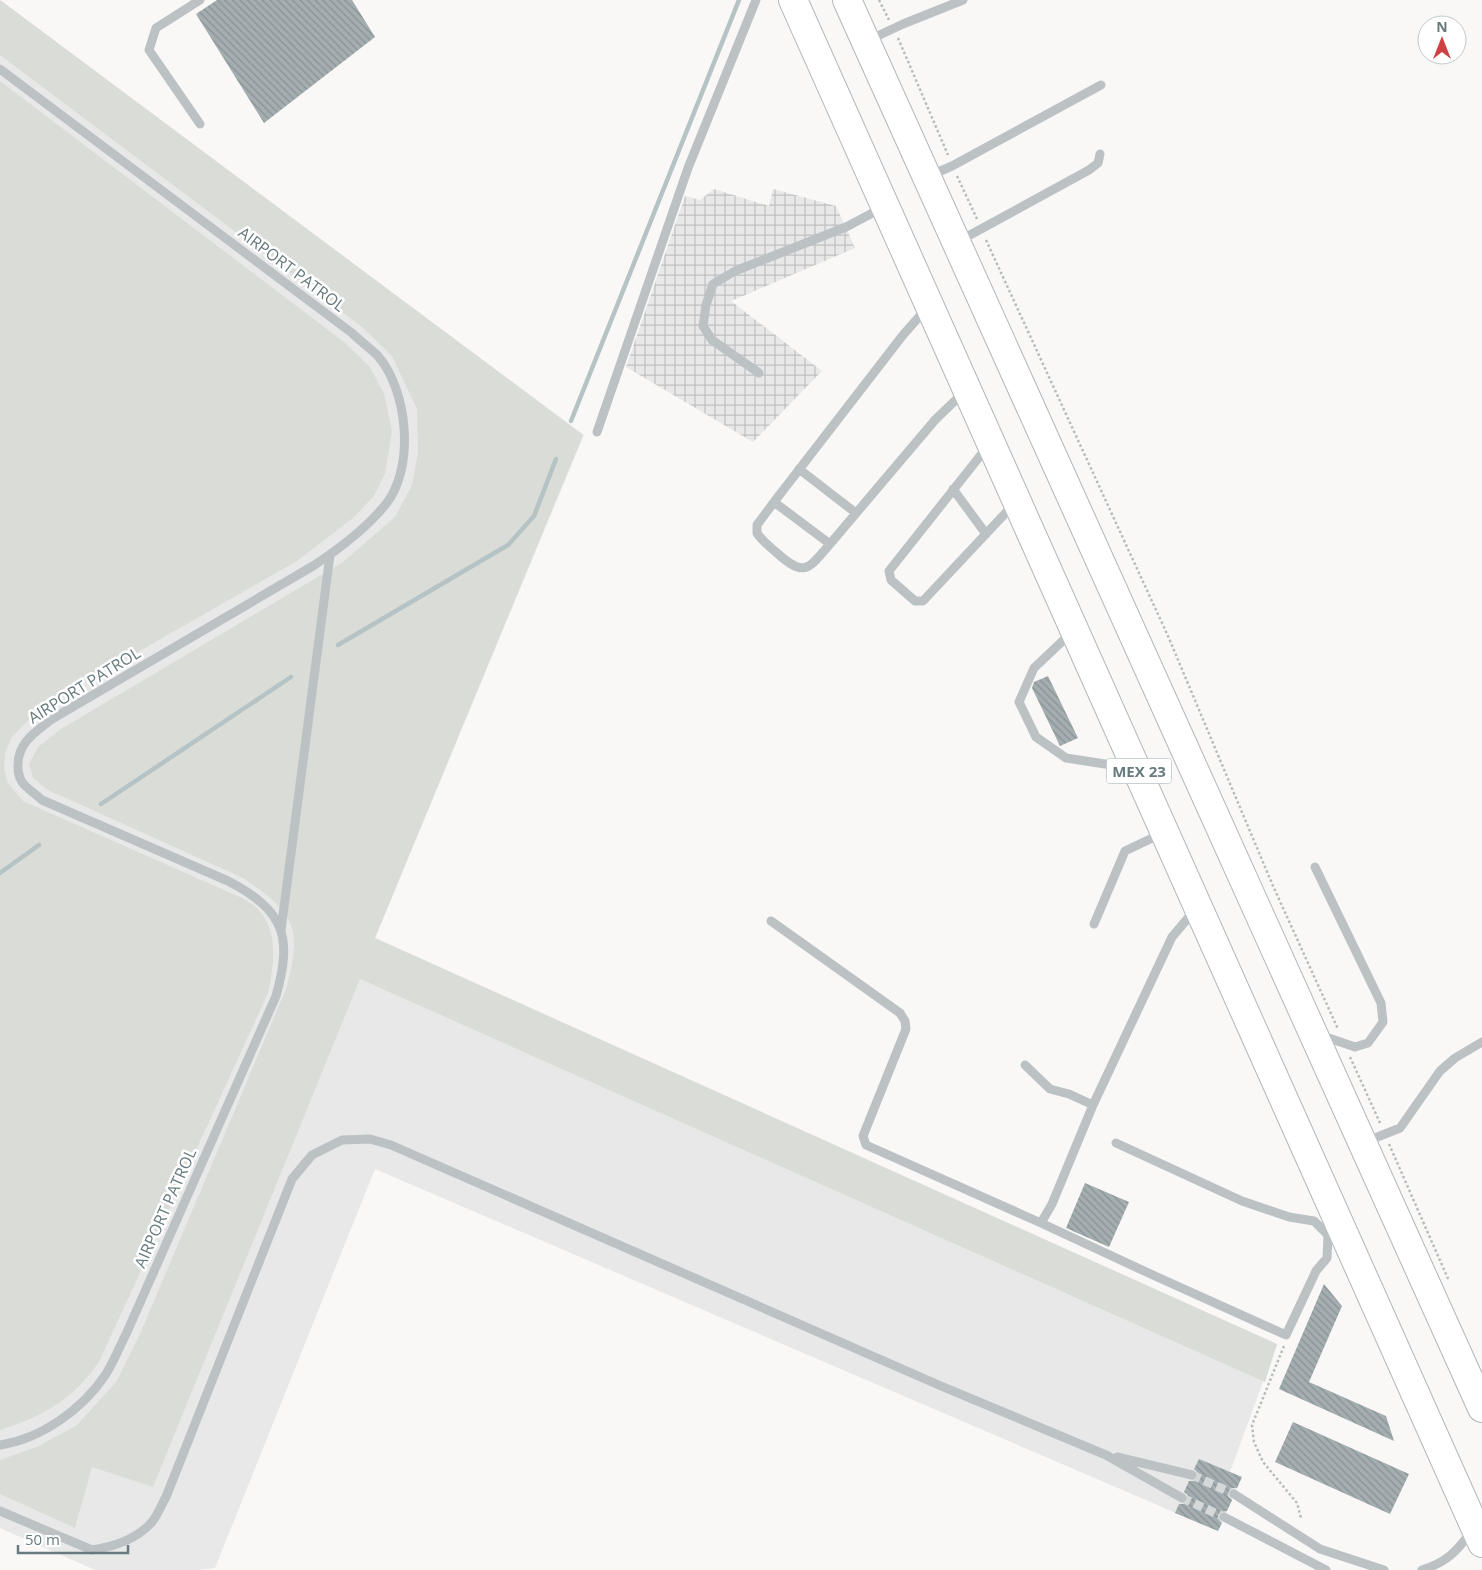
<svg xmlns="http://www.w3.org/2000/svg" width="1482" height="1570" viewBox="0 0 1482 1570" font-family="'Open Sans',sans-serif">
<defs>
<pattern id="industrial-grid" width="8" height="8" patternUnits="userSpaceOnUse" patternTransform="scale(1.25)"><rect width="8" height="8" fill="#e7e8e7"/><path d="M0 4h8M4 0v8" fill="none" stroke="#bfc1c0"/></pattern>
<pattern id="building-back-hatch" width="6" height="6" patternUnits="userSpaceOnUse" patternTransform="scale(1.25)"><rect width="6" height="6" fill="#a4aeb1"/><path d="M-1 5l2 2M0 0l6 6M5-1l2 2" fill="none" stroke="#899395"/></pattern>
</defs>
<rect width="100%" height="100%" fill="#f9f8f7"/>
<path fill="#e7e8e7" d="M0,0L584,435L375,938L1277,1344L1230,1472L1242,1477L1218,1531L375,1169L215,1568L198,1570H95L0,1528Z"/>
<path fill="url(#industrial-grid)" d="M714,189L769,206L773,189L836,206L855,248L731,301L822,371L753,442L626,367L685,196L700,200Z"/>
<path fill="#daddd7" d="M0,0L583,435L375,938L1277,1344L1265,1382L360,979L153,1487L92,1467L75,1528L0,1494V1460L39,1446L77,1425L116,1382L140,1334L286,989C303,928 295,913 243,878L48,790L33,778L29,764L38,747L61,729L343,562L395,517L412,485L418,452L417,409L392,356L362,327L0,55Z
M0,81L344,342L370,367L384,394L392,431L385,474L374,496L353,518L297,561L40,708L12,737L5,753L4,769L8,783L23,801L242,898C247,901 254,905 258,909C279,932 274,965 268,993L99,1362C72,1400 44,1416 0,1430Z"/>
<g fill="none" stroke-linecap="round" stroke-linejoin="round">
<path stroke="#b6c3c4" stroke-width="4.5" d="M571,421L739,0
M338,645L508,545L534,516L556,459
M101,804L291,677
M0,873L39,845"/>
</g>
<path fill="url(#building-back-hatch)" d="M217,0H352L375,37L264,123L196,14Z
M1048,676L1078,738L1060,746L1032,688L1034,682Z
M1085,1183L1129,1202L1109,1247L1066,1228Z
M1324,1284L1342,1306L1309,1382L1386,1416L1394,1441L1279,1389Z
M1293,1422L1409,1474L1390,1514L1275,1462Z
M1199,1459L1242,1477L1237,1488H1232L1229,1491L1228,1496L1232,1500L1227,1511L1221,1512L1218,1515L1219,1520L1222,1523L1218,1531L1175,1513L1179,1504H1185L1188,1501V1495L1184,1492L1189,1481H1194L1198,1477V1473L1194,1469Z"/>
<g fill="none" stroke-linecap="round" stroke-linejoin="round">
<path stroke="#d4d8d9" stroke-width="9" stroke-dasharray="9 4.5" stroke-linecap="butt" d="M1192,1475L1234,1494
M1182,1498L1224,1517"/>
<g stroke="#b1b6b8" stroke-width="30">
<path id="highway" d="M793,0L1482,1543
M847,0L1482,1408"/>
</g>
<path stroke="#b7bcbd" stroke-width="2.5" stroke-dasharray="2.5 2.5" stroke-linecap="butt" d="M879,0L889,20
M898,38L948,155
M957,176L977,219
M986,240L1168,636L1273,886L1338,1029
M1350,1057L1381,1125
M1389,1144L1449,1281
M1284,1346L1252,1425L1254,1442L1263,1462L1297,1503L1301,1518"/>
<path stroke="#bcc2c4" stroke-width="9" d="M869,40L903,24L963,0
M0,69L352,333C360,341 370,348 378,356C408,391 415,467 386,504C366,529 339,549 313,566L52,719C35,732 17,743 18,767C18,772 19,777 22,782C27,789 36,794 42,800L228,881C284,910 293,936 276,996L127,1332C120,1346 114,1361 106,1374C83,1409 41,1439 0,1445
M200,124L149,50L156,28L200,0
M929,176L952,166L1101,85
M959,241L1089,170L1098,163L1100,154
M926,309L903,335L774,502L830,544L935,420L964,392
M759,373L712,340L703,326L706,305L713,284L735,271L846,227L882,208
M597,432L688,168L756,0
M988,446L889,571L891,580L915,601H923L1014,504
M799,469L856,513
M953,489L986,534
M774,502L757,525V533C762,541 770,547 777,553C805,578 808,569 830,544
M1071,633L1034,668L1019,702L1036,737L1066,758L1131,768
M1315,867L1381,1003L1383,1022L1368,1043L1355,1047L1320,1035
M1194,911L1172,937L1093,1105L1052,1204L1041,1223L1155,1276L1286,1335L1316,1271L1327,1258L1328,1235L1340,1229
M771,921L900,1013L905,1021L906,1029L863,1136L866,1145L1041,1223
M1094,924L1125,851L1163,833
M281,930L330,555
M1025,1065L1050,1089L1069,1094L1093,1105
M1365,1142L1400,1128L1440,1071L1455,1058L1482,1042
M1116,1143L1242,1201L1289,1217L1314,1221L1328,1235
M1117,1457L1192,1475
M1234,1494L1320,1549L1384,1570
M0,1511L92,1550C112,1547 135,1540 150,1524C157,1518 161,1505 166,1497L292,1179L312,1155L342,1140L370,1139L391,1145L941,1386L1106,1455L1182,1498
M1224,1517L1326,1570
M1422,1570C1447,1562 1456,1552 1472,1531"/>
<use href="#highway" stroke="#fff" stroke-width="28"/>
</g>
<g text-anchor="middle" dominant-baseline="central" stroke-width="5" stroke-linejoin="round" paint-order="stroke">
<rect fill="#fff" stroke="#95a2a5" stroke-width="1" x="1106.5" y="758.5" width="65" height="25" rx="4"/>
<g font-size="15" font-weight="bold" fill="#677a7e">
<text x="1139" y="771">MEX 23</text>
</g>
<g font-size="16" fill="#677a7e" stroke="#fff">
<text transform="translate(292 269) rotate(37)">AIRPORT PATROL</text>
<text transform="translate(84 685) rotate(-32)">AIRPORT PATROL</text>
<text transform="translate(165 1208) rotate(-66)">AIRPORT PATROL</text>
</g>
</g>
<g transform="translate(1442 40)"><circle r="24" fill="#ffffff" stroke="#c2cacb"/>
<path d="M0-4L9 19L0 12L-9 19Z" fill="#cf4141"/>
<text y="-8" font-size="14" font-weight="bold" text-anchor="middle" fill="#677a7e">N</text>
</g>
<path d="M18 1545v8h110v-8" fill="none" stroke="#677a7e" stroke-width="2.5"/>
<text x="25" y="1545" font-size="15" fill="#677a7e" stroke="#ffffff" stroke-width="4" paint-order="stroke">50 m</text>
</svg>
